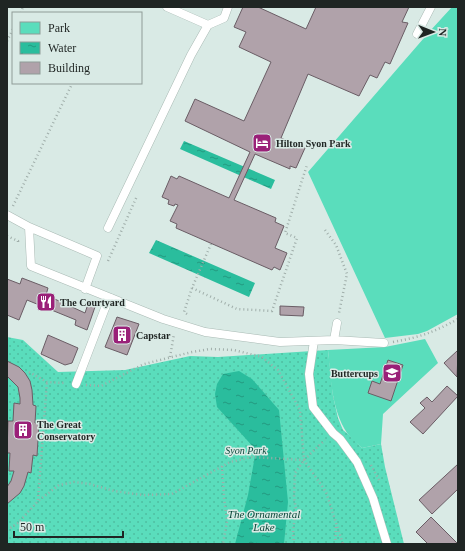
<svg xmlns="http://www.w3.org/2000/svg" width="465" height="551" viewBox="0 0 465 551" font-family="Georgia,serif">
<defs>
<pattern id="garden-dots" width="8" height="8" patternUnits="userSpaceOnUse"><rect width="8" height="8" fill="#5addbc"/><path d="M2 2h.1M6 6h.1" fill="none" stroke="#4ebea1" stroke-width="1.8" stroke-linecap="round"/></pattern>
<pattern id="water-ripples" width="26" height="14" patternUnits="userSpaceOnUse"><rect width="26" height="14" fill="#2abd9d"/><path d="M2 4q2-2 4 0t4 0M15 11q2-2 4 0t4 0" fill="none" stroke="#239980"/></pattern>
</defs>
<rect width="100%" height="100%" fill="#d9eae5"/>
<path fill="#5addbc" d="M452,7H458V314L427,331L418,334L385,338L308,172L430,31Z
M425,339L438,363L383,414L381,444L362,448C358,443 351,438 347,433C331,408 331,378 328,350L385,347Z"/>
<path fill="url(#garden-dots)" d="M7,337L23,340L58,372L125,370L190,356L218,357L328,350L333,396L338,418L343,430L354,439L362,448L381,444L385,467L404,544H7Z"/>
<path fill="url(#water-ripples)" d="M184,141L275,180L271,189L180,149Z
M156,240L255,283L249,297L149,253Z
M239,371L252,379L279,410L288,502L284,544H235L248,495L256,450L217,407L215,394L217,384L223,374Z"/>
<path fill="#b0a2aa" stroke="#6a5d65" d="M243,7H258L306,29L316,7H409L402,22L408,23L390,64L385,62L377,78L370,75L359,96L308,74L281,138L305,148L296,168L290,166V169L255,154L234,200L276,218L275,222L284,226L275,248L287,253L280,270L274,267L272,270L176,228L177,224L170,221L178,205L175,204L174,206L168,204L169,200L162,197L171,176L177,179L179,176L229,198L250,152L185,121L195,99L244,121L271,62L239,47L246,32L234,27Z
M22,278L48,288L46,295L85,313L88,304L95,307L87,330L75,325L76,320L27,300L19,320L7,315V279L20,284Z
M280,306L304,307L303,316L280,315Z
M117,317L139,324L127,355L105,347Z
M48,335L78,348L72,363L65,365L41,354Z
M457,351L458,353L457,377L444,363Z
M388,360L403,365L391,401L368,393L372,381L380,384Z
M7,361L19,367L25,373L30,381L32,390L33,405L36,406L35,423H39L37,456L33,455L31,473L28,472L24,486L20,493L7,504V487L11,481L14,471H9L10,453H7L8,421H13L14,403L20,404V398L18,387L7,376Z
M447,386L458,396L423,434L410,422L425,408L420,403L427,397L432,402Z
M458,464V489L432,514L419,500Z
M431,517L458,544H428L416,532Z"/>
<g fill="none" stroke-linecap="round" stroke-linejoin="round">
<g stroke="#a9bab4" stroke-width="9">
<path id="service" d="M167,7L208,25
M417,34L431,7
M7,215L29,227L31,266L163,319L205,332L280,342L334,340L384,343
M29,227L97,256L85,289
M108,228L191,55L208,25L224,18L228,7
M334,340L337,323
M314,341L309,374L313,407L333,433L340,439L357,462L373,498L387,544
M76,384L107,303L111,298"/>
</g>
<path stroke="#a0aeaa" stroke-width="2.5" stroke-dasharray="1 3" stroke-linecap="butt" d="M21,13L23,7
M7,41L13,29
M13,206L71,86
M325,230L336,245L347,274L339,313
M7,236L18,241V242
M108,261L137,196
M192,288L237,309L272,311L297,238L285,233L307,165
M187,314L184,312L192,288L211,244
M393,342C421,337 434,332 458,319
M170,357L174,334
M29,372L47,382L65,383
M86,385L101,386L144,364L192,352L210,349L234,350L262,357L278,370L300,410L304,460L326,492L343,544
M7,436H8
M371,465L379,480
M222,466L224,497L227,521L223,544
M38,500L47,382
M7,530L18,523L38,501L59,485L74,482L90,484L114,491L143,495L172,494L230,462L252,457L304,460
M294,544L293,530L296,510L294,497L295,473L304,460L325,440
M335,544L336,525"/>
<use href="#service" stroke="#fff" stroke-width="8"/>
</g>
<defs>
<g id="hotel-square" transform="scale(1)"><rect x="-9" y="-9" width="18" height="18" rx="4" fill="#9a2078" stroke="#d9eae5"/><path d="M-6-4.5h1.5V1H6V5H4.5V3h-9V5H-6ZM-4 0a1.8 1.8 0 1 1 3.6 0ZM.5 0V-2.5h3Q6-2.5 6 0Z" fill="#fff"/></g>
<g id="restaurant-square" transform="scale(1)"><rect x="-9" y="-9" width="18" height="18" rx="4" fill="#9a2078" stroke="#d9eae5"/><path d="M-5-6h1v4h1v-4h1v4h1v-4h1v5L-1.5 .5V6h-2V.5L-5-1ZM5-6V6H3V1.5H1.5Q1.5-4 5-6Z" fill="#fff"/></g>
<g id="building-square" transform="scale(1)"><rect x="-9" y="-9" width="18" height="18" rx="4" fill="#9a2078" stroke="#d9eae5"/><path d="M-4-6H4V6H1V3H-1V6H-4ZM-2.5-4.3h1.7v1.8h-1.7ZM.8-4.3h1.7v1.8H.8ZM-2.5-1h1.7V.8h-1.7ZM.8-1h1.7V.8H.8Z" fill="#fff"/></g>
<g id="school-square" transform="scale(1)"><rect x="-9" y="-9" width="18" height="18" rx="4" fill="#9a2078" stroke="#d9eae5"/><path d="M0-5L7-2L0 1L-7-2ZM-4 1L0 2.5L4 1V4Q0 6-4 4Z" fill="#fff"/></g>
</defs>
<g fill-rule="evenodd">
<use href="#hotel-square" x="262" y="143"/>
<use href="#restaurant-square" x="46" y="302"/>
<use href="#building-square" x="122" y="335"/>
<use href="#school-square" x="392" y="373"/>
<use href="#building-square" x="23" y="430"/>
</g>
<g text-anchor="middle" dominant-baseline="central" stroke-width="3" stroke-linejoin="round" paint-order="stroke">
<g font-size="10" font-weight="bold" fill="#1f2523" stroke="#d9eae5" text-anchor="start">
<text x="276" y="143">Hilton Syon Park</text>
<text x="60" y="302">The Courtyard</text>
<text x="136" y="335">Capstar</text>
<text x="378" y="373" text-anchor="end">Buttercups</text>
<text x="37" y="424">The Great<tspan x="37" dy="12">Conservatory</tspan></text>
</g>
<g font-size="10" font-style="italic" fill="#0d493b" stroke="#d9eae5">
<text x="246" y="450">Syon Park</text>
</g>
<g font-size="11" font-style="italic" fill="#0a4739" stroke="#d9eae5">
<text x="264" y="514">The Ornamental<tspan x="264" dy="13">Lake</tspan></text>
</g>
</g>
<rect width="465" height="551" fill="none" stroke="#1f2523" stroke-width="16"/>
<rect x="12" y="12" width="130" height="72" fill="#d9eae5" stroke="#8f9b97"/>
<rect x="20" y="22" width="20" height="12" fill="#5addbc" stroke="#8f9b97"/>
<text x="48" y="32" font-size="12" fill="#1f2523">Park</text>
<rect x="20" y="42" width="20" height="12" fill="url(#water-ripples)" stroke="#8f9b97"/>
<text x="48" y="52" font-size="12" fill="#1f2523">Water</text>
<rect x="20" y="62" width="20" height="12" fill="#b0a2aa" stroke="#8f9b97"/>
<text x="48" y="72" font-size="12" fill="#1f2523">Building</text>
<g transform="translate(433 32) rotate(91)" stroke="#d9eae5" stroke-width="3" paint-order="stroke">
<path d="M0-3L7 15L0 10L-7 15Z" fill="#1f2523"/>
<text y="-6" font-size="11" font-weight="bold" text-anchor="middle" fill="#1f2523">N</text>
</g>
<path d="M14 531v6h109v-6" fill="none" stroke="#1f2523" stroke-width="2"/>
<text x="20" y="531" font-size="12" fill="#1f2523" stroke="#d9eae5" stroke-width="3" paint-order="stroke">50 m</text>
</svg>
